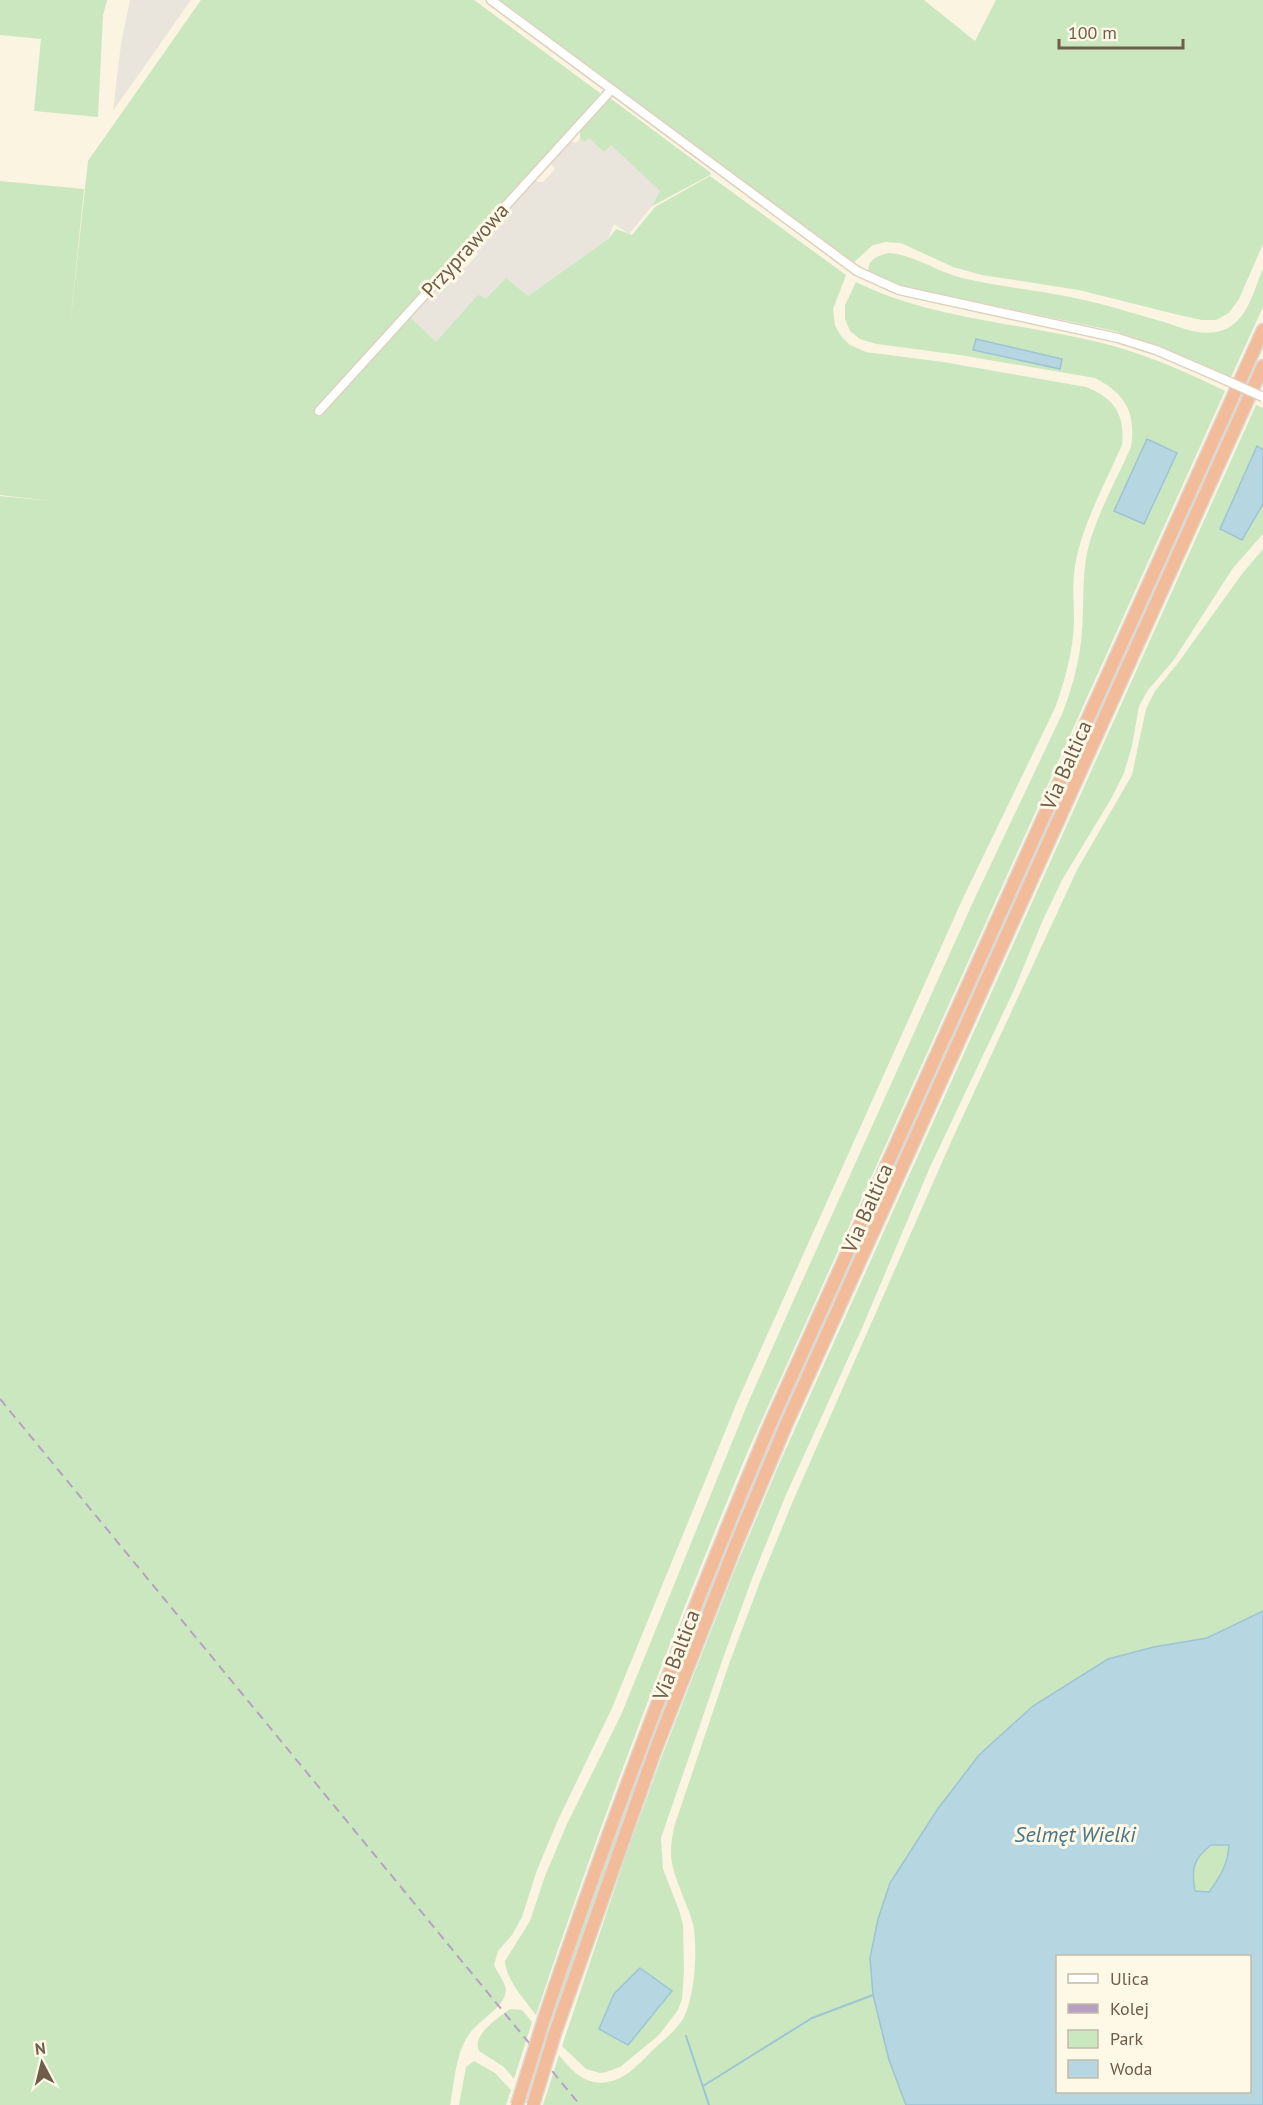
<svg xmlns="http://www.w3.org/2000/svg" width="1263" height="2105" viewBox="0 0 1263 2105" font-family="'PT Sans',sans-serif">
<rect width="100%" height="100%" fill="#faf4e0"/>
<path fill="#e9e4dc" d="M130,0H191L113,111L121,44Z
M608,100L710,175L652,206L629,234L614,224L608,239L528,296L480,369L405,325L457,267L465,268L478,254L473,250L535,181L543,182L555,169L551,164L572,141L575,143L578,141L580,138V131Z"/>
<path fill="#cbe7c0" d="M0,0H107L103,15L98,117L34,111L41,39L0,35Z
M201,0H474L600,93L597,100L315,411L321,416L410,317L436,342L478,295L486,299L506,278L528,296L608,239L616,229L632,235L655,207L710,176L846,275L833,309L835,326L841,336L850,345L866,352L943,362L1086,387C1115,399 1125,414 1122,445C1105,484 1082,524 1075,566C1072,585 1074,603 1074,622C1073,652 1065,680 1055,708L963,898L738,1400L612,1708L558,1820L537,1870L522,1917L512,1935L498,1951L494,1965C498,1975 509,1985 505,1995C502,2007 478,2022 470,2033C455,2053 455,2081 450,2105H0V496L51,501L0,495V181L84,189L70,327L88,161Z
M497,0H924L975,41L996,0H1263V244L1239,299L1229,313L1216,320H1202L1183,316L1079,290L982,275L953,267L901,243L886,242L873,245L853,263Z
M610,98L711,173L710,175L652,206L660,191L611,145L604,152L589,138L584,142L580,138V131Z
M889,253C915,255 937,272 962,278C1000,287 1038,290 1075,298C1105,304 1135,314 1164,322C1185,329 1204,338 1226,329C1248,319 1254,289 1263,269V307L1231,377L1156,345L1115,331L901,286L868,271C868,259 879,255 889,253Z
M856,282C924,316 1006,322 1080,338C1131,348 1179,368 1225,391L747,1453C670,1638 599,1825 536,2015C525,2000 506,1980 505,1961L530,1921L545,1876L567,1824L621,1715L748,1403L791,1306L973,902L1063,712C1073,685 1080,660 1082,631C1084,605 1082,579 1087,553C1095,517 1116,481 1131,447C1136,413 1126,394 1095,378L960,355L877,344L860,339L850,331L845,319V305Z
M1238,397L1242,399L735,1534L643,1768L551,2027L549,2024L611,1839L685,1644L776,1424Z
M1256,405L1263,408V534L1233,568L1173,661L1148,690L1139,706L1132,746L1124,773L1111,799L1062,880L1042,922L1014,990L930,1167L862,1328L785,1497L753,1576L722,1661L661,1838L663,1869L679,1910L683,1925L684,1971L682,1999L678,2010L659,2035L620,2067L606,2072L600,2073L586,2069L562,2046L628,1849L662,1756L737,1564L780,1462Z
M1263,549V1611L1207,1638L1154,1647L1108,1659L1058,1956V2092L1263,2105H543L559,2055C573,2072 587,2088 612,2081C629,2077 642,2060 655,2048C665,2039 676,2030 683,2019C695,1998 698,1947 693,1924C687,1901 670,1873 671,1850C671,1842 673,1834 674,1827L729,1664L761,1579L793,1501L951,1142L1077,870L1132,775L1146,709L1155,691L1178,663L1242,574Z
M1211,1845H1229C1227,1864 1220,1876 1209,1892L1194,1891C1192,1868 1193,1860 1211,1845Z
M510,2009L522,2010L532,2022L514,2079L504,2067L479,2051C471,2035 499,2017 510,2009Z
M474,2061L495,2073L511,2090L506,2105H459L466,2067Z"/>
<path fill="#b6d6e2" stroke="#9dc4d3" stroke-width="1.5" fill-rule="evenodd" d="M976,339L1062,359L1060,369L973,350Z
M1147,439L1177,453L1144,524L1114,511Z
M1257,446L1263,450V504L1242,540L1220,529Z
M1263,1611V2105H906L889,2060L873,1995L870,1958L878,1919L890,1883L937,1810L979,1755L1033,1706L1108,1659L1154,1647L1207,1638ZM1211,1845H1229C1228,1864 1220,1877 1209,1892L1195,1891C1191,1869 1193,1859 1211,1845ZM1058,1956H1250V2092H1058Z
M640,1968L672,1991L628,2045L599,2029L614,1994Z"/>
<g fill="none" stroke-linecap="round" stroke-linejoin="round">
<path stroke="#9dc4d3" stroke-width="2" d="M686,2036L709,2105
M703,2086L812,2018L873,1995"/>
<g stroke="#ded1bd" stroke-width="11">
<path id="minor" d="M491,0L857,271L899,290L1118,338L1156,350L1221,378
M319,411L611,90"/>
</g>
<g stroke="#dcd8d3" stroke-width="15">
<path id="highway" d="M544,2019C612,1817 688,1618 771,1422L1263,330
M555,2033L655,1751L737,1542L786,1425L1263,366"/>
</g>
<use href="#minor" stroke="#fff" stroke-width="8"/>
<use href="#highway" stroke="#f2bc9a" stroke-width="12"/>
<path stroke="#b7a1c2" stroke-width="2" stroke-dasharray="9 6" stroke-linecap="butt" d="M0,1399L580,2105"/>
<g stroke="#ded1bd" stroke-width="11" stroke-linecap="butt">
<path id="minor-bridge" d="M1221,378L1263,397"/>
</g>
<g stroke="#dcd8d3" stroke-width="15" stroke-linecap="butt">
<path id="highway-bridge" d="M517,2105L544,2019
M533,2105L555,2033"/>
</g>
<use href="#minor-bridge" stroke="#fff" stroke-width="8"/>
<use href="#highway-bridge" stroke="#f2bc9a" stroke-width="12"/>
</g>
<g text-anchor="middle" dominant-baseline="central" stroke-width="6" stroke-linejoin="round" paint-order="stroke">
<g font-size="21" fill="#6f5c49" stroke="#fef8e6">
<text transform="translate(465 250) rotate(-48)">Przyprawowa</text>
<text transform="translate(1066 765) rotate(-66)">Via Baltica</text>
<text transform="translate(867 1208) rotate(-66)">Via Baltica</text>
<text transform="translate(676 1655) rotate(-69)">Via Baltica</text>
</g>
<g font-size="22" font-style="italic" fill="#487689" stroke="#fef8e6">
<text x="1075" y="1834">Selmęt Wielki</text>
</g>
</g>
<rect x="1056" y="1955" width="195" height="138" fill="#fef8e6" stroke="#c5baa7" stroke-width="1.5"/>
<rect x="1068" y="1974" width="30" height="9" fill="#ffffff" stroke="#c5baa7" stroke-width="1.5"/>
<text x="1110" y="1985" font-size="18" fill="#6f5c49">Ulica</text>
<rect x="1068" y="2004" width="30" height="9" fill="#b7a1c2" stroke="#c5baa7" stroke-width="1.5"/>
<text x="1110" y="2015" font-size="18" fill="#6f5c49">Kolej</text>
<rect x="1068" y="2030" width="30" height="18" fill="#cbe7c0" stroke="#c5baa7" stroke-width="1.5"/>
<text x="1110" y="2045" font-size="18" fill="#6f5c49">Park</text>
<rect x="1068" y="2060" width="30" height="18" fill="#b6d6e2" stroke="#c5baa7" stroke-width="1.5"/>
<text x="1110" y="2075" font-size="18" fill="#6f5c49">Woda</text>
<g transform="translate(42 2063) rotate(353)" stroke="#fef8e6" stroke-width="4.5" paint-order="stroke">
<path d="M0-4.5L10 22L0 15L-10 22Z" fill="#6f5c49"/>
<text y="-9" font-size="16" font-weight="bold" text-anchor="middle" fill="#6f5c49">N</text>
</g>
<path d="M1059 39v9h124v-9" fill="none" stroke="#6f5c49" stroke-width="3"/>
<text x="1068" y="39" font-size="18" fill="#6f5c49" stroke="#fef8e6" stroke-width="4.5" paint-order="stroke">100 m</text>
</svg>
